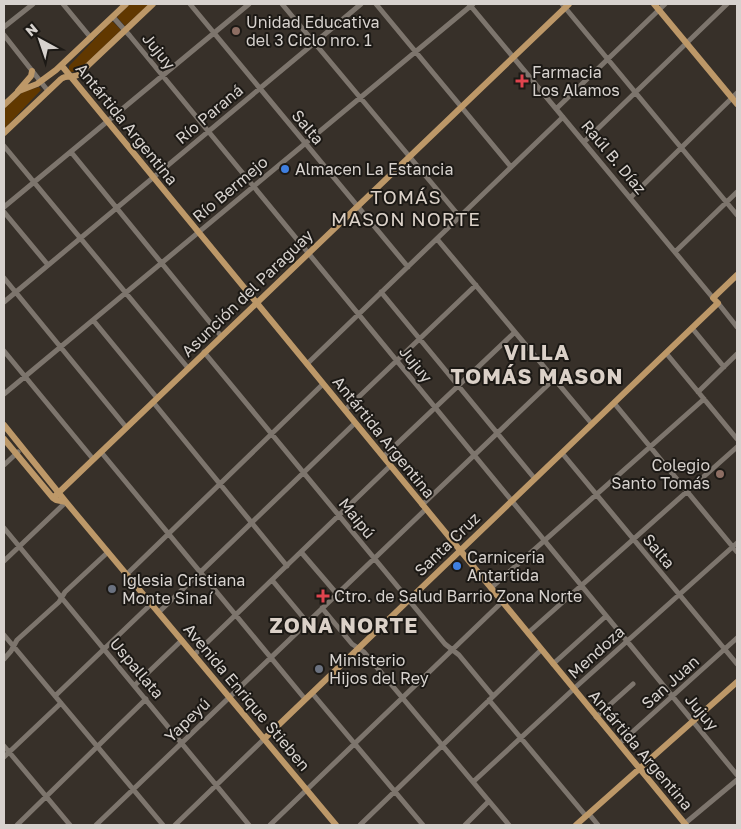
<svg xmlns="http://www.w3.org/2000/svg" width="741" height="829" viewBox="0 0 741 829" font-family="'Golos Text',sans-serif">
<rect width="100%" height="100%" fill="#373029"/>
<path fill="#613800" d="M130,4H149L125,26L117,17Z
M111,22H113L120,29V31L79,70L72,72L69,71V66Z
M39,87L41,90L4,129V109L23,92Z"/>
<g fill="none" stroke-linecap="round" stroke-linejoin="round">
<path stroke="#7d756d" stroke-width="5" d="M63,4L91,38
M190,4L408,267
M282,4L460,217
M376,4L511,167
M469,4L713,298
M562,4L737,215
M113,17L130,36L737,775
M4,27L33,4
M4,35L48,91
M556,109L665,4
M584,142L727,4
M4,146L188,368
M71,152L221,336
M630,198L737,93
M4,207L249,4
M4,212L48,265
M437,239L592,424
M675,252L737,192
M4,278L126,427
M381,292L535,479
M4,302L361,4
M718,303L737,327
M93,320L157,398
M692,328L724,367
M4,351L93,459
M204,352L445,644L459,655L493,696
M666,353L737,439
M307,364L563,117
M698,392L737,354
M4,394L473,4
M153,402L287,566
M614,403L737,552
M345,410L476,285
M101,452L305,699
M562,453L737,664
M383,457L515,332
M4,465L18,452
M422,505L554,379
M4,528L249,825
M301,552L337,594
M4,561L66,502
M127,574L323,384
M272,580L307,622
M491,588L704,399
M322,608L352,644L364,652L509,825
M159,612L355,423
M528,633L737,447
M4,635L163,825
M194,655L390,466
M4,659L11,651L17,640L59,602L65,592L108,552
M553,664L606,616
M135,685L182,640
M312,693L423,825
M55,696L151,604
M489,700L586,816
M596,717L633,684
M619,744L737,638
M4,746L70,825
M4,757L61,703
M473,782L578,685L737,543
M589,814L598,825
M17,825L146,699
M96,825L426,509
M175,825L264,739
M270,825L502,602
M360,825L541,650
M465,825L489,801
M683,825L737,780"/>
<path stroke="#bd9868" stroke-width="6" d="M654,4L737,104
M62,66L686,825
M18,91L31,76L32,71
M4,105L19,91L37,84L56,70L126,4
M4,133L61,79C67,74 73,79 79,74L153,4
M4,425L66,502L336,825
M4,439L53,498L56,500L66,502
M53,498L569,4
M264,739L718,303L713,298L737,275
M576,825L737,682"/>
</g>
<g fill="#8d6e63" stroke="#1c1915" stroke-width="2">
<circle cx="236" cy="31" r="5"/>
<circle cx="720" cy="474" r="5"/>
</g>
<g fill="#e0444e" stroke="#1c1915" stroke-width="2">
<path d="M519.5 73.5h5v5h5v5h-5v5h-5v-5h-5v-5h5z"/>
<path d="M320.5 588.5h5v5h5v5h-5v5h-5v-5h-5v-5h5z"/>
</g>
<g fill="#3f7fe0" stroke="#1c1915" stroke-width="2">
<circle cx="285" cy="169" r="5"/>
<circle cx="457" cy="566" r="5"/>
</g>
<g fill="#6b7280" stroke="#1c1915" stroke-width="2">
<circle cx="112" cy="589" r="5"/>
<circle cx="319" cy="669" r="5"/>
</g>
<g text-anchor="middle" dominant-baseline="central" stroke-width="4" stroke-linejoin="round" paint-order="stroke">
<g font-size="16" fill="#d7d2ce" stroke="#1c1915" text-anchor="start">
<text x="246" y="22">Unidad Educativa<tspan x="246" dy="18">del 3 Ciclo nro. 1</tspan></text>
<text x="532" y="72">Farmacia<tspan x="532" dy="18">Los Alamos</tspan></text>
<text x="295" y="169">Almacen La Estancia</text>
<text x="710" y="465" text-anchor="end">Colegio<tspan x="710" dy="18">Santo Tomás</tspan></text>
<text x="467" y="557">Carniceria<tspan x="467" dy="18">Antartida</tspan></text>
<text x="122" y="580">Iglesia Cristiana<tspan x="122" dy="18">Monte Sinaí</tspan></text>
<text x="334" y="596">Ctro. de Salud Barrio Zona Norte</text>
<text x="329" y="660">Ministerio<tspan x="329" dy="18">Hijos del Rey</tspan></text>
</g>
<g font-size="16" fill="#d7d2ce" stroke="#1c1915">
<text transform="translate(159 51) rotate(51)">Jujuy</text>
<text transform="translate(209 114) rotate(-40)">Río Paraná</text>
<text transform="translate(127 124) rotate(51)">Antártida Argentina</text>
<text transform="translate(308 127) rotate(50)">Salta</text>
<text transform="translate(614 157) rotate(50)">Raúl B. Díaz</text>
<text transform="translate(230 189) rotate(-40)">Río Bermejo</text>
<text transform="translate(247 293) rotate(-44)">Asunción del Paraguay</text>
<text transform="translate(416 364) rotate(51)">Jujuy</text>
<text transform="translate(384 437) rotate(51)">Antártida Argentina</text>
<text transform="translate(357 518) rotate(51)">Maipú</text>
<text transform="translate(447 544) rotate(-44)">Santa Cruz</text>
<text transform="translate(659 551) rotate(50)">Salta</text>
<text transform="translate(596 652) rotate(-42)">Mendoza</text>
<text transform="translate(137 668) rotate(50)">Uspallata</text>
<text transform="translate(670 682) rotate(-42)">San Juan</text>
<text transform="translate(247 697) rotate(50)">Avenida Enrique Stieben</text>
<text transform="translate(702 712) rotate(50)">Jujuy</text>
<text transform="translate(187 720) rotate(-44)">Yapeyú</text>
<text transform="translate(641 750) rotate(50)">Antártida Argentina</text>
</g>
<g font-size="19" letter-spacing="1" fill="#dbd1c8" stroke="#1c1915">
<text x="406" y="196">TOMÁS<tspan x="406" dy="22">MASON NORTE</tspan></text>
</g>
<g font-size="21" font-weight="bold" letter-spacing="1" fill="#dbd1c8" stroke="#1c1915">
<text x="537" y="352">VILLA<tspan x="537" dy="24">TOMÁS MASON</tspan></text>
<text x="344" y="625">ZONA NORTE</text>
</g>
</g>
<rect width="741" height="829" fill="none" stroke="#d7d2ce" stroke-width="10"/>
<g transform="translate(40 40) rotate(320)" stroke="#1c1915" stroke-width="4" paint-order="stroke">
<path d="M0-4L9 19L0 12L-9 19Z" fill="#d7d2ce"/>
<text y="-8" font-size="14" font-weight="bold" text-anchor="middle" fill="#d7d2ce">N</text>
</g>
</svg>
